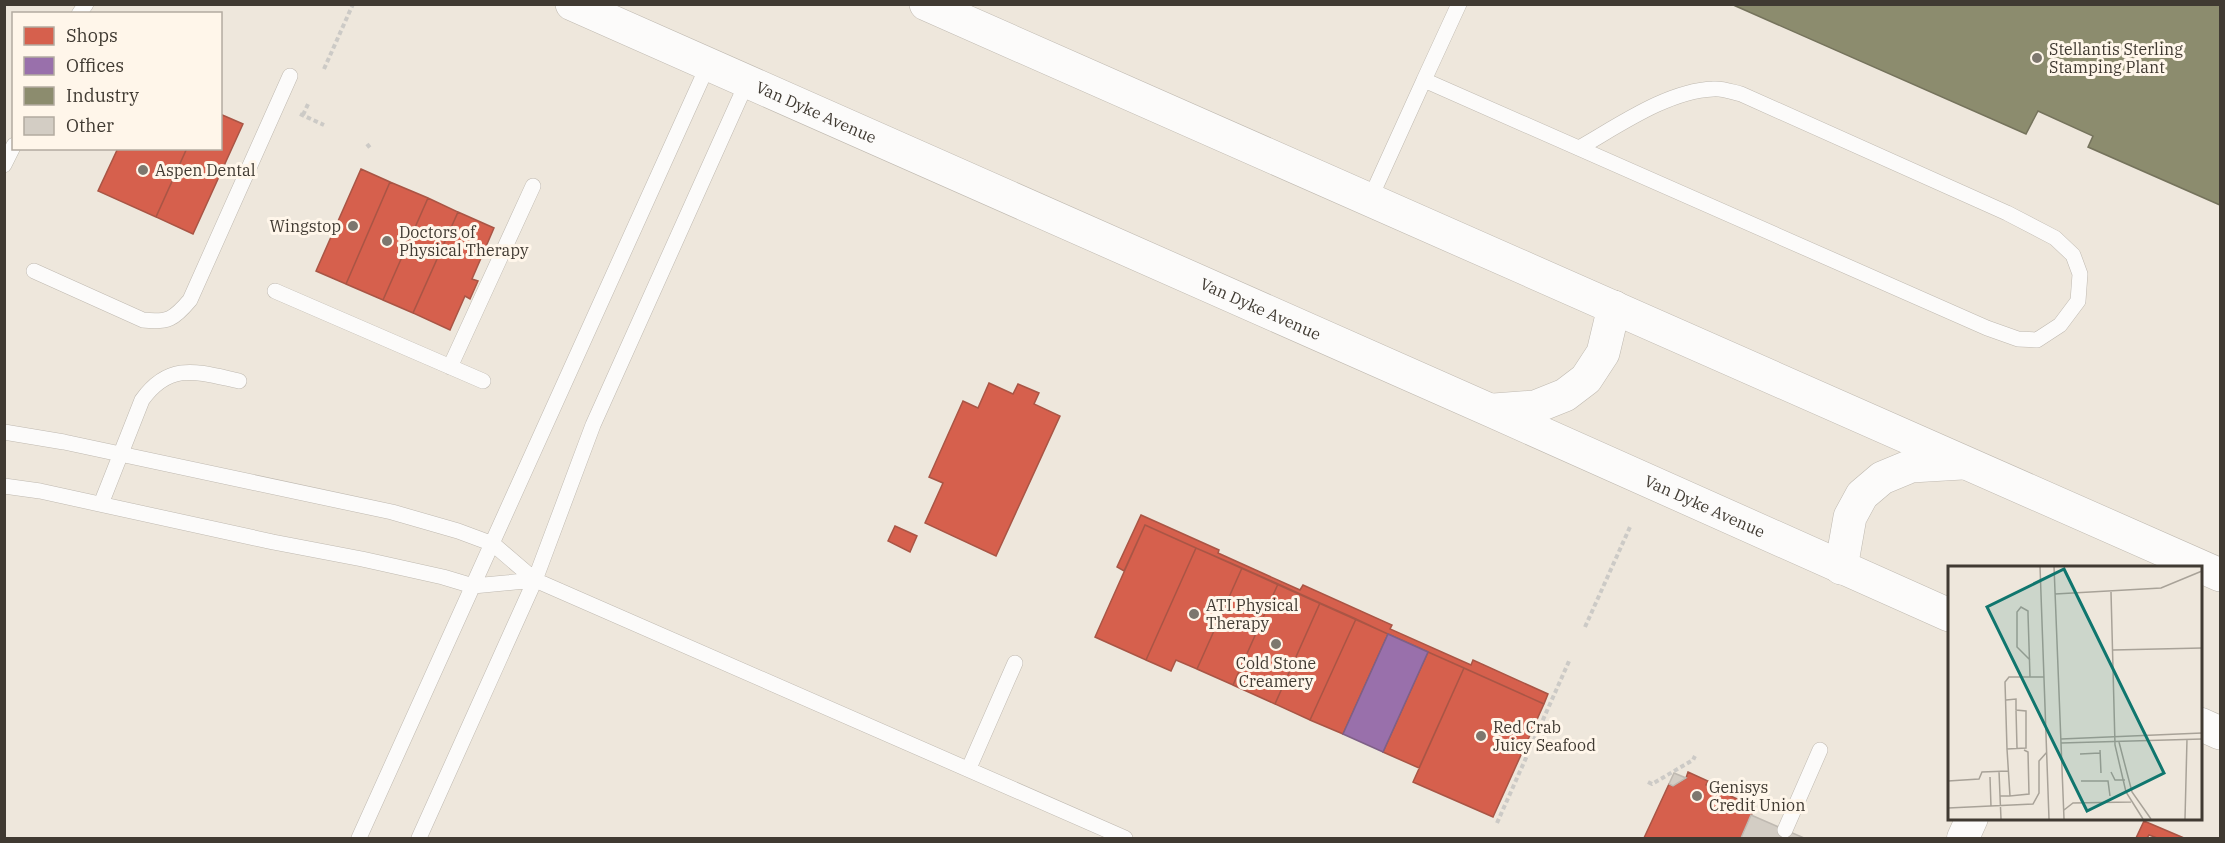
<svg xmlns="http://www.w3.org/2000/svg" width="2225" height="843" viewBox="0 0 2225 843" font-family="'IBM Plex Serif',serif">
<rect width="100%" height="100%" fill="#eee7dc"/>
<path fill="#d6604d" stroke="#a95545" stroke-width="1.5" d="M220,114L243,124L193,234L156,217L187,148H220Z
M118,148H187L156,217L98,191Z
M361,169L390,182L346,284L316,271Z
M390,182L428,198L383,300L346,284Z
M428,198L458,212L413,313L383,300Z
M458,212L494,228L472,279L478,281L470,299L465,296L450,330L413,313Z
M989,383L1013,394L1018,384L1039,393L1034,404L1060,416L996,556L925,523L943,483L929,477L963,401L978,408Z
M1141,515L1219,550L1218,553L1300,590L1303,585L1392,625L1390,629L1471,665L1473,660L1548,694L1544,704L1145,525L1124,571L1117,567Z
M1145,525L1196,548L1146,660L1095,637Z
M895,526L917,536L910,552L888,541Z
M1196,548L1242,568L1197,669L1176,660L1171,671L1146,660Z
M1242,568L1278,584L1233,685L1197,669Z
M1278,584L1320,603L1275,704L1233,685Z
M1320,603L1356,619L1310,720L1275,704Z
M1356,619L1388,634L1343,734L1310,720Z
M1428,652L1464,668L1419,768L1383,752Z
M1464,668L1544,704L1493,817L1413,782Z
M1688,772L1708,781L1706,785L1755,807L1741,838H1644L1669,784L1673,786L1686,778Z
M2144,821L2184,838H2157L2149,835L2147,838H2136Z"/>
<path fill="#9970ab" stroke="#7e6087" stroke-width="1.5" d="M1388,634L1428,652L1383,752L1343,734Z"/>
<path fill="#8c8c6e" stroke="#75735c" stroke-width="1.5" d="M1731,4H2220V205L2088,147L2093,136L2038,111L2026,134Z"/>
<path fill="#d3cdc4" stroke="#bfb9b1" stroke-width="1.5" d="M1674,773L1686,778L1673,786L1669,784Z
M1751,815L1804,838H1741Z"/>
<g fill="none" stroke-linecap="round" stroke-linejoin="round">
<g stroke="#bfb9b0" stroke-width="16">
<path id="lane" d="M79,14L86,4
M1424,80L1459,4
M4,165L14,145
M1370,199L1424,80L1987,328L2018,339L2037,340L2060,325L2078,301L2080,274L2073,255L2055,238L2007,213L1741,94C1732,92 1722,88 1713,89C1667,91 1618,126 1579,148
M34,271L143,320C168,323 174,319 190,300L290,76
M275,291L483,381
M450,367L533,186
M4,432L64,442L392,512L458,531L493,544L535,580L1125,838
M4,486L40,491L273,542L362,559L443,577L473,586L535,580
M101,504L142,400C170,361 198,372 239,381
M969,768L1015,663
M1785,830L1820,750
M359,838L708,65
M419,838L535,580L593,425L747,82"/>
</g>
<g stroke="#bfb9b0" stroke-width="33">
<path id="street" d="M1963,838L1972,818"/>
</g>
<g stroke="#bfb9b0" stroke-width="34">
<g id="primary">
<path id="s1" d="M572,4L1492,411L1949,615"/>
<path d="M926,4L2220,575"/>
<path d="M1494,410L1535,407L1565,395L1586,379L1603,353L1614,307"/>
<path d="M1841,568L1850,517L1862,495L1882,478L1911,466L1962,463"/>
<path d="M2200,724L2220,733"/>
</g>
</g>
<path stroke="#cccac6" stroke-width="4" stroke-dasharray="4.5 3" stroke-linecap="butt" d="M324,69L353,4
M300,114L324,125
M303,115L309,102
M367,144L371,149
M1585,627L1630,527
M1648,782L1652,784L1693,760L1695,756
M1497,823L1570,659"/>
<use href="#lane" stroke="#fcfbfa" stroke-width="15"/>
<use href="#street" stroke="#fcfbfa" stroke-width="32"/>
<use href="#primary" stroke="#fcfbfa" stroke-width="33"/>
</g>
<g fill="#7d776e" stroke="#fff6ea" stroke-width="2">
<circle cx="2037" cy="58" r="6"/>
<circle cx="143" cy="170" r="6"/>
<circle cx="353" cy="226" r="6"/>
<circle cx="387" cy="241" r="6"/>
<circle cx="1194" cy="614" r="6"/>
<circle cx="1276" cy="644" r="6"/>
<circle cx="1481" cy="736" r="6"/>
<circle cx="1697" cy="796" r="6"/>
</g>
<g text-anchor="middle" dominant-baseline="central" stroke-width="6" stroke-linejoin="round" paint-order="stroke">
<g font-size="16" fill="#403a32" stroke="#fff6ea" text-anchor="start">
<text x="2049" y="49">Stellantis Sterling<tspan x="2049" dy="18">Stamping Plant</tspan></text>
<text x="155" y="170">Aspen Dental</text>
<text x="341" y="226" text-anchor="end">Wingstop</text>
<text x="399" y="232">Doctors of<tspan x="399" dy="18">Physical Therapy</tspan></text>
<text x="1206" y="605">ATI Physical<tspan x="1206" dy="18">Therapy</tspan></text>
<text x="1276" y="663" text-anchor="middle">Cold Stone<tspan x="1276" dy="18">Creamery</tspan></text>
<text x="1493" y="727">Red Crab<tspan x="1493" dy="18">Juicy Seafood</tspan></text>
<text x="1709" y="787">Genisys<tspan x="1709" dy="18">Credit Union</tspan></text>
</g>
<g font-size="16" fill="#403a32" stroke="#fff6ea">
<text stroke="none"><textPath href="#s1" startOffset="267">Van Dyke Avenue</textPath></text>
<text stroke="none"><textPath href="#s1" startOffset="753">Van Dyke Avenue</textPath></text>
<text stroke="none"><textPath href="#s1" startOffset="1239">Van Dyke Avenue</textPath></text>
</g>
</g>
<g transform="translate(1948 566)">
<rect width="254" height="254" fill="#eee7dc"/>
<path fill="none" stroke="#a8a298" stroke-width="1.5" d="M92,0L101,253M106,0L116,253M163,26L167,179L178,226L195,253M107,28L213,22L254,5M165,84L254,82M82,94L69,81V46L73,41L80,45V48L82,111H96M58,134L68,133V144L78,145V182L59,183L57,116L61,111H82M68,144L69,182M113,173L254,167M171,176L184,226L203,253M113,177L254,173M59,183L62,230L81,228L80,186L76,184M152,184L153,207M132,188L152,187M51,205L52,230M163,206L167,214H177M42,211L43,241M0,215L31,213L34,206L60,205M133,215H160L162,230M0,242L85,238L91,227V195L99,186M116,244L125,237L183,236M53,253L52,230H62M237,253L239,173"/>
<path fill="#0f766e" fill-opacity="0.15" stroke="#0f766e" stroke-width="3" d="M116,3L216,207L139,245L39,41Z"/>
<rect width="254" height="254" fill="none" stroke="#403a32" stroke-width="3"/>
</g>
<rect width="2225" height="843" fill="none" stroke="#403a32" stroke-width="12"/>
<rect x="12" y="12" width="210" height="138" fill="#fff6ea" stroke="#b3aba0" stroke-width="1.5"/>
<rect x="24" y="27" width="30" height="18" fill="#d6604d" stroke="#b3aba0" stroke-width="1.5"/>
<text x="66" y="42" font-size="18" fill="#403a32">Shops</text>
<rect x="24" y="57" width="30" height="18" fill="#9970ab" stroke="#b3aba0" stroke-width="1.5"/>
<text x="66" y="72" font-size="18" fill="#403a32">Offices</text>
<rect x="24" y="87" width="30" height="18" fill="#8c8c6e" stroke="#b3aba0" stroke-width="1.5"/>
<text x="66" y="102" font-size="18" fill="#403a32">Industry</text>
<rect x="24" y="117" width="30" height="18" fill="#d3cdc4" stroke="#b3aba0" stroke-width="1.5"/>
<text x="66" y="132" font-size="18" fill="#403a32">Other</text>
</svg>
